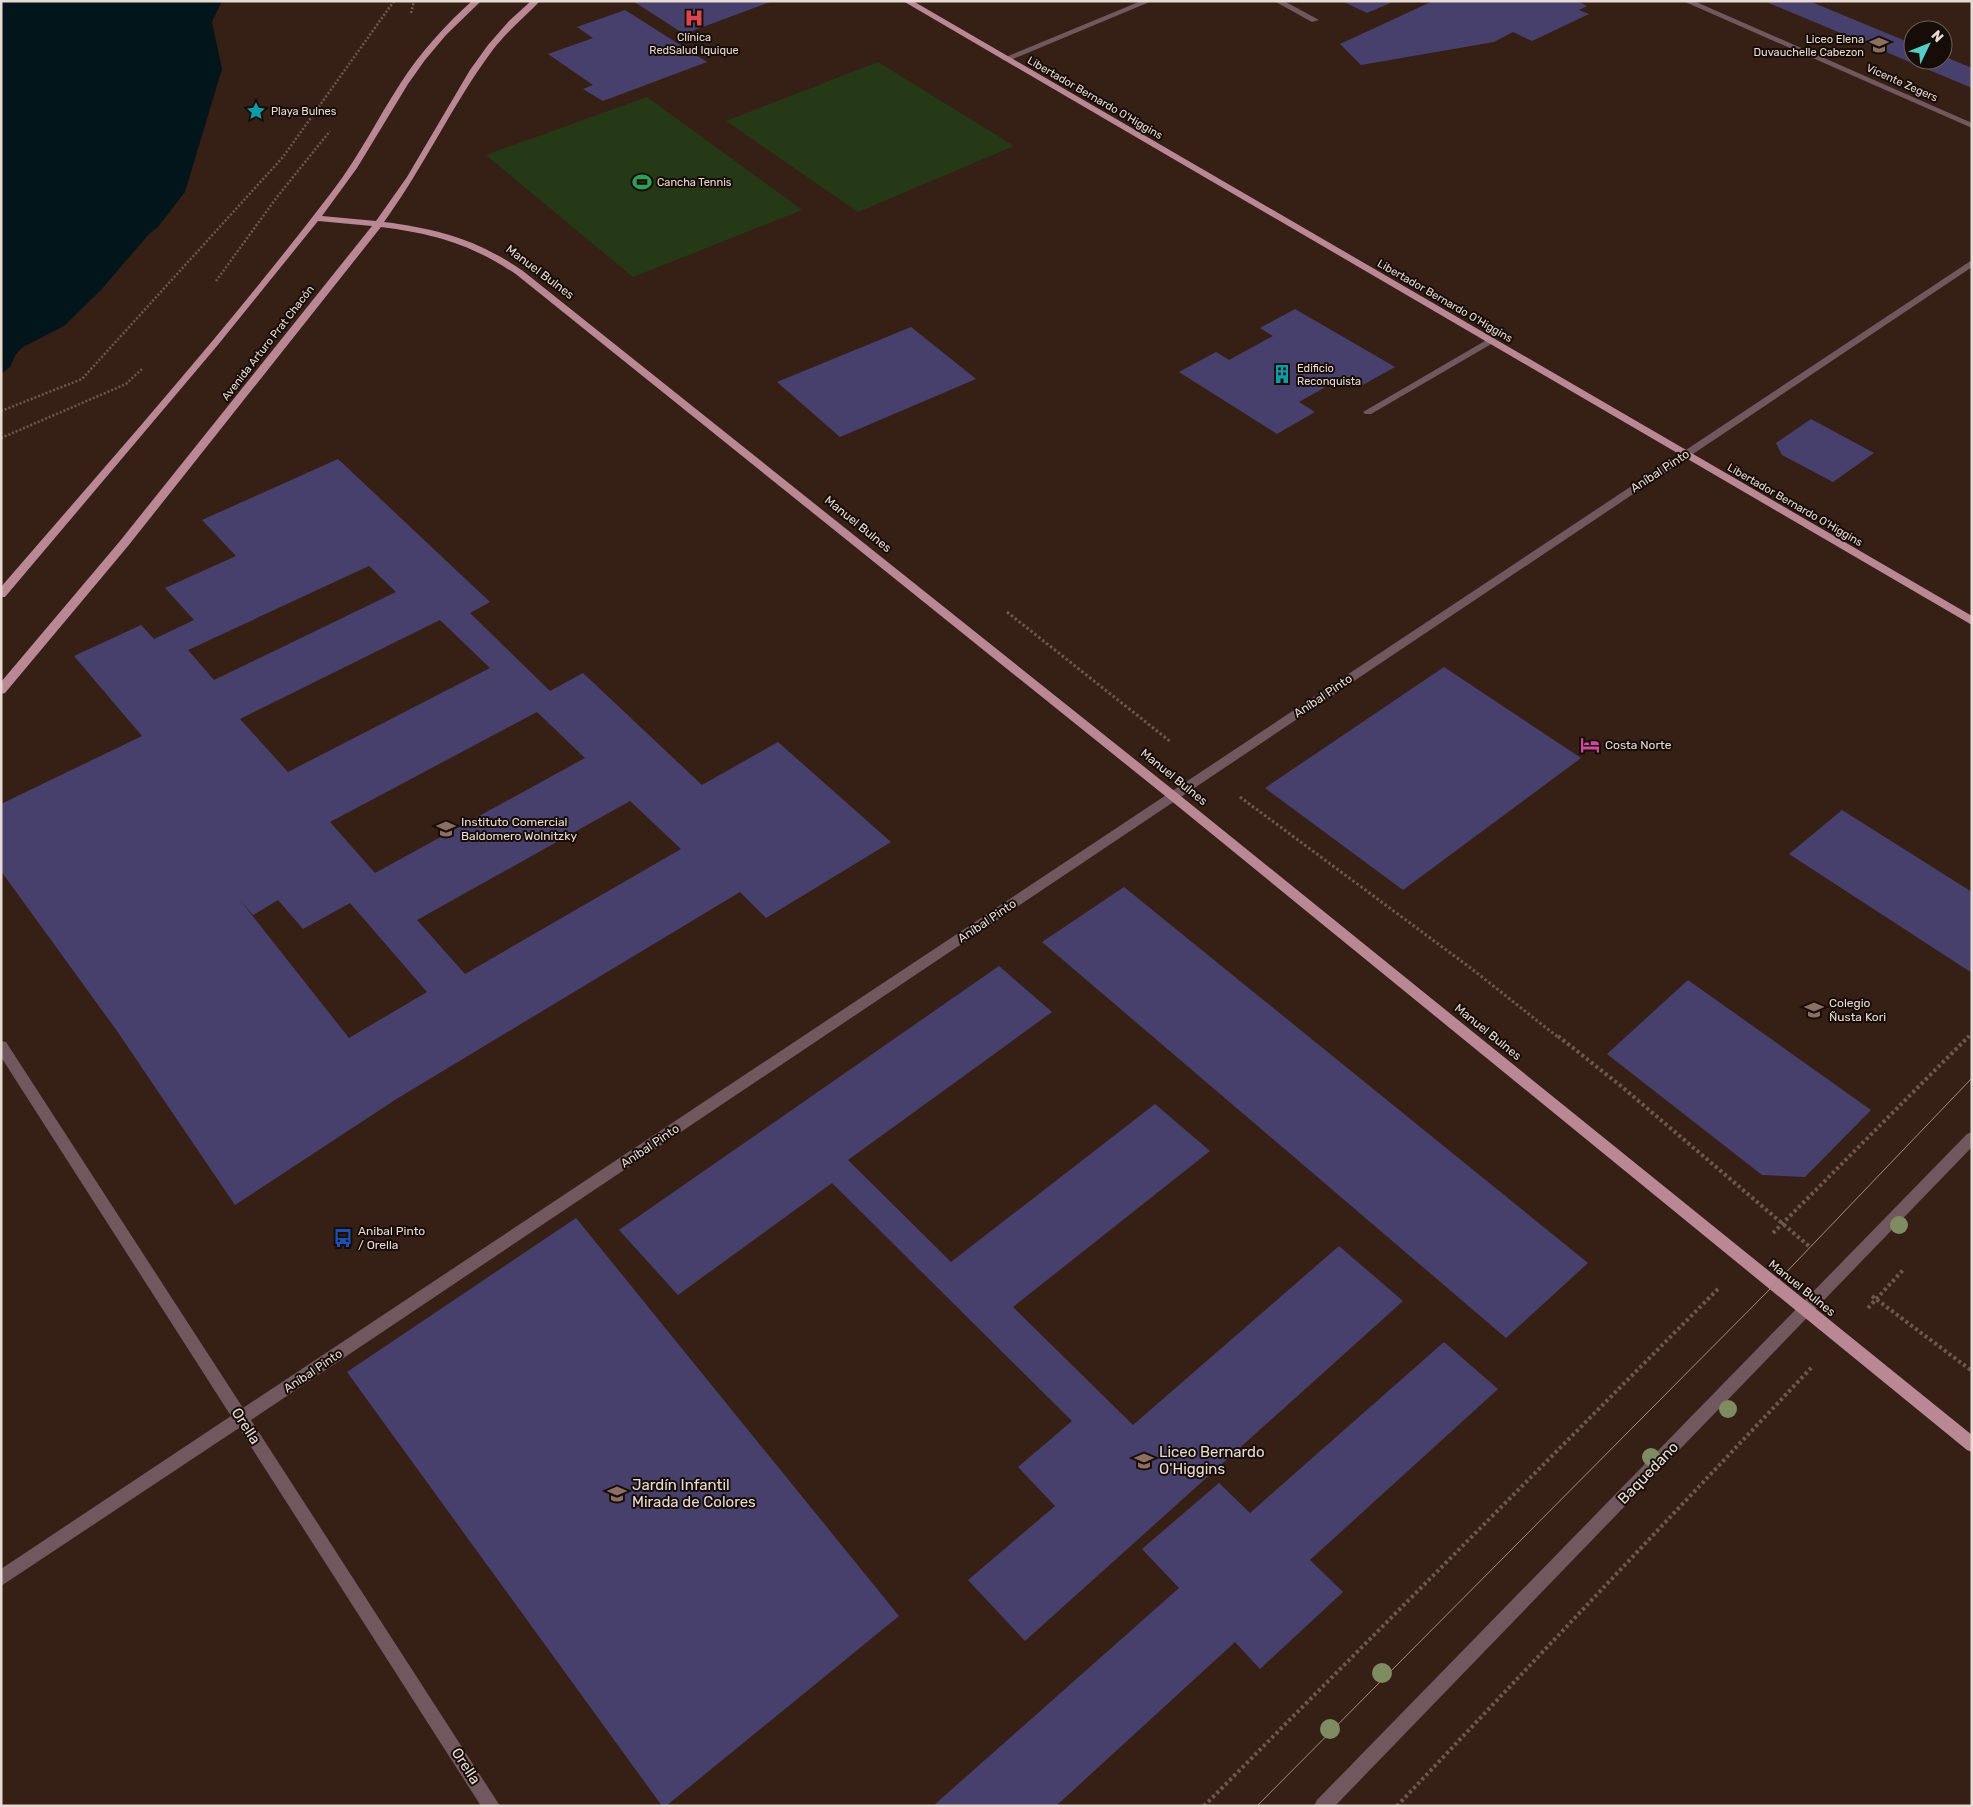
<svg xmlns="http://www.w3.org/2000/svg" width="1973" height="1807" viewBox="0 0 1973 1807" font-family="Rubik,sans-serif">
<rect width="100%" height="100%" fill="#362016"/>
<path fill="#253916" d="M878,62L1014,146L858,212L726,121Z
M647,97L802,210L633,277L486,155Z"/>
<path fill="#02151b" d="M1,1H222L212,22L222,69L185,192L158,227L150,233L101,290L64,326L23,347L16,354L10,367L1,374Z"/>
<path fill="#47406d" fill-rule="evenodd" d="M633,1H773L684,34Z
M1342,1H1395L1367,13Z
M1433,1H1578L1587,6L1579,10L1589,14L1532,41L1513,32L1494,42L1361,65L1340,44Z
M1764,1H1809L1913,44V60H1943V56L1972,68V88Z
M625,10L707,62L603,101L583,89L593,85L548,54L593,38L577,27Z
M1295,309L1395,367L1359,387L1343,377L1299,402L1315,412L1277,434L1179,372L1216,352L1229,360L1273,336L1260,328Z
M911,327L976,379L840,437L777,382Z
M1811,419L1874,453L1833,482L1782,455L1776,443Z
M338,459L490,602L470,613L550,691L583,673L702,785L778,742L891,842L766,918L740,892L398,1098L235,1205L117,1031L1,871V804L142,736L74,656L141,625L154,639L194,620L165,588L236,556L202,520ZM369,566L396,592L214,680L188,650ZM440,620L490,668L288,772L240,719ZM537,712L585,758L375,873L330,822ZM630,801L681,849L465,974L417,920ZM240,900L253,915L278,900L303,929L350,903L427,992L349,1038Z
M1444,667L1581,758L1403,890L1265,788Z
M1842,810L1972,892V973L1789,854Z
M1124,887L1588,1263L1506,1338L1042,942Z
M999,966L1052,1012L848,1160L951,1262L1155,1104L1210,1151L1013,1307L1133,1425L1339,1246L1403,1301L1025,1641L968,1580L1055,1506L1018,1467L1072,1421L832,1183L678,1295L619,1230Z
M1688,980L1871,1110L1805,1177L1762,1175L1607,1054Z
M576,1218L899,1616L666,1806H662L347,1372Z
M1444,1342L1498,1389L1310,1560L1343,1592L1260,1669L1235,1642L1056,1806H933L1179,1588L1142,1549L1219,1483L1250,1513Z"/>
<g fill="none" stroke-linecap="round" stroke-linejoin="round">
<path stroke="#6c584f" stroke-width="2.5" stroke-dasharray="2 2" stroke-linecap="butt" d="M411,13L414,1
M216,281L277,197L330,131
M1,411L82,379L283,157L394,1
M1,438L126,384L143,368"/>
<path stroke="#6c584f" stroke-width="3" stroke-dasharray="2.5 2.5" stroke-linecap="butt" d="M1007,612L1171,742
M1240,797L1472,969L1559,1038
M1968,1038L1972,1033"/>
<path stroke="#6c584f" stroke-width="4" stroke-dasharray="3 3" stroke-linecap="butt" d="M1558,1036L1621,1086L1810,1247
M1773,1233L1969,1036
M1872,1296L1972,1371
M1868,1308L1903,1270
M1204,1806L1718,1289
M1397,1806L1812,1367"/>
<path fill="#70585e" fill-rule="evenodd" d="M1141,1H1152L1008,61L1001,59Z
M1274,1H1284L1319,20L1312,22Z
M1683,1H1694L1972,123V128Z
M1972,260V267L251,1420L500,1806H481L239,1428L1,1586V1569L231,1416L1,1057V1041L6,1042L243,1408Z
M1490,338L1493,339V343L1371,414H1365L1363,412Z
M1972,1132V1147L1335,1806H1314L1317,1800L1967,1134Z"/>
<path fill="#ba8895" fill-rule="evenodd" d="M472,1H481L446,35L425,60L408,84L357,168L322,216L376,221L407,177L470,70L488,45L509,21L531,1H540C524,18 506,32 492,51C452,105 424,167 384,222C439,229 478,240 523,271L1177,793L1972,1435V1452L1967,1450L1169,799L517,275C471,244 435,234 381,227L128,546L5,693L1,694V682L120,541L372,226L318,221L217,346L5,597H1V587C114,456 229,327 334,189C359,156 378,118 400,84C420,53 445,25 472,1Z
M903,1H913L1972,616V625Z"/>
<path stroke="#9e8c84" stroke-width="1" d="M1257,1806L1774,1285L1972,1078"/>
</g>
<g fill="#7f8b60">
<circle cx="1899" cy="1225" r="9"/>
<circle cx="1728" cy="1409" r="9"/>
<circle cx="1651" cy="1457" r="9"/>
<circle cx="1382" cy="1673" r="10"/>
<circle cx="1330" cy="1729" r="10"/>
</g>
<defs>
<g id="hospital-bare" transform="scale(1.5)"><path d="M-5-5h3v3.5h4V-5h3V5h-3V1.5h-4V5h-3Z" fill="#e0444e" stroke="#160d08" stroke-width="2.5" paint-order="stroke"/></g>
<g id="school-bare" transform="scale(1.5)"><path d="M0-5L7-2L0 1L-7-2ZM-4 1L0 2.5L4 1V4Q0 6-4 4Z" fill="#8d6e63" stroke="#160d08" stroke-width="2.5" paint-order="stroke"/></g>
<g id="sight-bare" transform="scale(1.5)"><path d="M0-6L1.8-2.2L6-1.7L2.9 1.2L3.7 5.4L0 3.3L-3.7 5.4L-2.9 1.2L-6-1.7L-1.8-2.2Z" fill="#0f9aa8" stroke="#160d08" stroke-width="2.5" paint-order="stroke"/></g>
<g id="stadium-bare" transform="scale(1.5)"><path d="M0-5a6.5 5 0 1 0 0 10a6.5 5 0 1 0 0-10ZM-3.5-1.8h7v3.6h-7Z" fill="#2e9e5b" stroke="#160d08" stroke-width="2.5" paint-order="stroke"/></g>
<g id="building-bare" transform="scale(1.5)"><path d="M-4-6H4V6H1V3H-1V6H-4ZM-2.5-4.3h1.7v1.8h-1.7ZM.8-4.3h1.7v1.8H.8ZM-2.5-1h1.7V.8h-1.7ZM.8-1h1.7V.8H.8Z" fill="#0f9aa8" stroke="#160d08" stroke-width="2.5" paint-order="stroke"/></g>
<g id="hotel-bare" transform="scale(1.5)"><path d="M-6-4.5h1.5V1H6V5H4.5V3h-9V5H-6ZM-4 0a1.8 1.8 0 1 1 3.6 0ZM.5 0V-2.5h3Q6-2.5 6 0Z" fill="#d1479c" stroke="#160d08" stroke-width="2.5" paint-order="stroke"/></g>
<g id="bus-bare" transform="scale(1.5)"><path d="M-5-6H5V4H4V6H2V4H-2V6H-4V4H-5ZM-3.5-4V0h7V-4ZM-3.5 1.2v1.5H-2V1.2ZM2 1.2v1.5H3.5V1.2Z" fill="#1a4fb4" stroke="#160d08" stroke-width="2.5" paint-order="stroke"/></g>
</defs>
<g fill-rule="evenodd">
<use href="#hospital-bare" x="694" y="18"/>
<use href="#school-bare" x="1879" y="45"/>
<use href="#sight-bare" x="256" y="111"/>
<use href="#stadium-bare" x="642" y="182"/>
<use href="#building-bare" x="1282" y="374"/>
<use href="#hotel-bare" x="1590" y="745"/>
<use href="#school-bare" x="446" y="829"/>
<use href="#school-bare" x="1814" y="1010"/>
<use href="#bus-bare" x="343" y="1238"/>
<use href="#school-bare" x="1144" y="1461"/>
<use href="#school-bare" x="617" y="1494"/>
</g>
<g text-anchor="middle" dominant-baseline="central" stroke-width="4" stroke-linejoin="round" paint-order="stroke">
<g font-size="11" fill="#e9dad3" stroke="#160d08" text-anchor="start">
<text x="694" y="37" text-anchor="middle">Clínica<tspan x="694" dy="13">RedSalud Iquique</tspan></text>
<text x="1864" y="39" text-anchor="end">Liceo Elena<tspan x="1864" dy="13">Duvauchelle Cabezon</tspan></text>
<text x="271" y="111">Playa Bulnes</text>
<text x="657" y="182">Cancha Tennis</text>
<text x="1297" y="368">Edificio<tspan x="1297" dy="13">Reconquista</tspan></text>
</g>
<g font-size="11" fill="#e9dad3" stroke="#160d08">
<text transform="translate(1902 83) rotate(24)">Vicente Zegers</text>
<text transform="translate(1095 98) rotate(30)">Libertador Bernardo O'Higgins</text>
<text transform="translate(1445 301) rotate(30)">Libertador Bernardo O'Higgins</text>
<text transform="translate(268 343) rotate(-52)">Avenida Arturo Prat Chacón</text>
<text transform="translate(1795 505) rotate(30)">Libertador Bernardo O'Higgins</text>
</g>
<g font-size="12" fill="#e9dad3" stroke="#160d08">
<text transform="translate(540 272) rotate(37)">Manuel Bulnes</text>
<text transform="translate(1660 471) rotate(-33)">Aníbal Pinto</text>
<text transform="translate(858 524) rotate(39)">Manuel Bulnes</text>
<text transform="translate(1323 696) rotate(-34)">Aníbal Pinto</text>
<text transform="translate(1174 777) rotate(39)">Manuel Bulnes</text>
<text transform="translate(987 921) rotate(-34)">Aníbal Pinto</text>
<text transform="translate(1488 1032) rotate(39)">Manuel Bulnes</text>
<text transform="translate(650 1146) rotate(-34)">Aníbal Pinto</text>
<text transform="translate(1802 1288) rotate(39)">Manuel Bulnes</text>
<text transform="translate(313 1371) rotate(-34)">Aníbal Pinto</text>
</g>
<g font-size="12" fill="#e9dad3" stroke="#160d08" text-anchor="start">
<text x="1605" y="745">Costa Norte</text>
<text x="461" y="822">Instituto Comercial<tspan x="461" dy="14">Baldomero Wolnitzky</tspan></text>
<text x="1829" y="1003">Colegio<tspan x="1829" dy="14">Ñusta Kori</tspan></text>
<text x="358" y="1231">Anibal Pinto<tspan x="358" dy="14">/ Orella</tspan></text>
</g>
<g font-size="15" fill="#e9dad3" stroke="#160d08">
<text transform="translate(246 1426) rotate(57)">Orella</text>
<text transform="translate(1648 1473) rotate(-46)">Baquedano</text>
<text transform="translate(466 1766) rotate(57)">Orella</text>
</g>
<g font-size="15" fill="#e9dad3" stroke="#160d08" text-anchor="start">
<text x="1159" y="1452">Liceo Bernardo<tspan x="1159" dy="17">O'Higgins</tspan></text>
<text x="632" y="1485">Jardín Infantil<tspan x="632" dy="17">Mirada de Colores</tspan></text>
</g>
</g>
<rect width="1973" height="1807" fill="none" stroke="#e9dad3" stroke-width="5"/>
<g transform="translate(1928 45) rotate(47)"><circle r="24" fill="#160d08" stroke="#6a5f59"/>
<path d="M0-4L9 19L0 12L-9 19Z" fill="#54cdc7"/>
<text y="-8" font-size="14" font-weight="bold" text-anchor="middle" fill="#e9dad3">N</text>
</g>
</svg>
